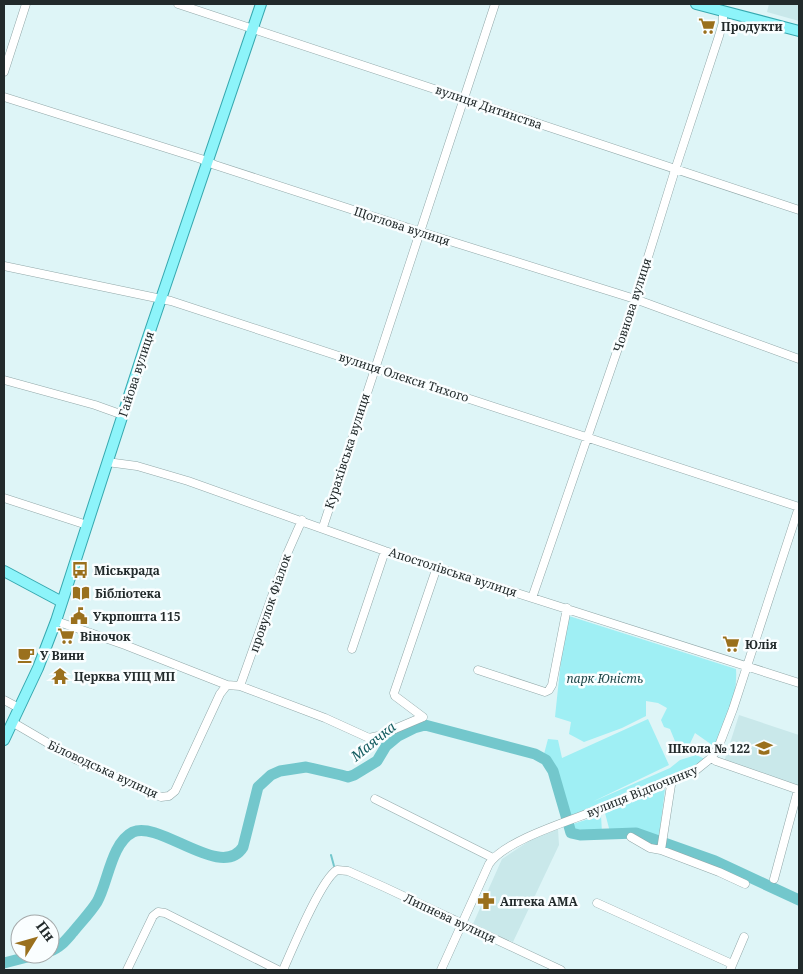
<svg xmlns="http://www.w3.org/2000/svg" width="803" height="974" viewBox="0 0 803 974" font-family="'Noto Serif',serif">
<rect width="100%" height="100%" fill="#def5f7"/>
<path fill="#c9e8ea" d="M769,4H799V21L767,12Z
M739,715L799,735V787L724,762Z
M558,829L559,845L513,942L473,924L502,859L532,839Z"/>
<path fill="#9feff4" d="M569,616L736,669C738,697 726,722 715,747L695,733L687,750L677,746L670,729L664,727L661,720L667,708L658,703L646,701V716L622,728L584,742L569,734L571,722L555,717L562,650Z
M648,719L669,765L592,802L670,768L680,760L696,755L705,759L693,769L570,816L549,759L544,754L548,739L558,740L562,758Z
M665,789L659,837L638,830L610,832L605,813Z
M601,815L602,833L575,829L573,824Z"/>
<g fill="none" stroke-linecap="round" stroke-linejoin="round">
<path stroke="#73c7cc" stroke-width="2" d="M331,855L334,866"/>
<path stroke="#73c7cc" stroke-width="11" d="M50,951C60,948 66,940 73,932C81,922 90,913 97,902C108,883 111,843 133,832C160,820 222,881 243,847L258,787L271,775L280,771L306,767L341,775L348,777L354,775L377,761L386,746L398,736L414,728L425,725L535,754L546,760L553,771L571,833L580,835L636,833L715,861L799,900
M4,963L39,954"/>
<g stroke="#92a8a9" stroke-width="9">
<path id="minor" d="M178,4L799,210
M4,72L26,4
M4,97L201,159L215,165L421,232L635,299L799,359
M4,266L171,301L799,507
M4,380L95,405L123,415
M107,462L137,466L188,481L385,551L799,683
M4,498L87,525
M323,527L495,4
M532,598L635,299L675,170L719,36L723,22V11
M56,621L125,645L227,685L240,686L325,718L369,738L378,736L423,717
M352,649L385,551
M478,670L545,692L549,690L552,685L567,608
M240,686L287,554L302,520
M4,700L19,708
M423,717L395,696L394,693L437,567
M12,722L77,760L161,797L169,796L175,791L220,694L227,685
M711,758L716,761L799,790
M375,799L493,858
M631,837L650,848L661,850L719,872L745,884
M661,850L671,785L670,781
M774,879L798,790
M597,903L732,964
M127,970L153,916L158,912L165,913L278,970
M283,970C292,950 321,879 337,870L348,871L384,887L561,970
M441,970L489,864C506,839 573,820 602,808C633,796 664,784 695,771L711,758L718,748L733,709L799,507
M730,970L744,937"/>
</g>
<g stroke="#36a8af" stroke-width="12">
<path id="major" d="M696,4L799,31
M4,571L62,602
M4,740L38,668L56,621L147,340L261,4"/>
</g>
<use href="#minor" stroke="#fff" stroke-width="8"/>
<use href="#major" stroke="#8df4fa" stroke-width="10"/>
</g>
<defs>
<g id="supermarket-bare" transform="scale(1.35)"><path d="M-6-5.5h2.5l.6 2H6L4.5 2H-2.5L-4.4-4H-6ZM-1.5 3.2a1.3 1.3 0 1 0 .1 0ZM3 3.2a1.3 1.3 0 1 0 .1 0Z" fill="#9a701d" stroke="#fafeff" stroke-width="2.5" paint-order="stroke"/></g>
<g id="bus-bare" transform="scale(1.35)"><path d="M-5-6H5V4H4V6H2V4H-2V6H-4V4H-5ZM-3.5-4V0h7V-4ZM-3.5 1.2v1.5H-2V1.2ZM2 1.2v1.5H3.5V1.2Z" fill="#9a701d" stroke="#fafeff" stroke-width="2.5" paint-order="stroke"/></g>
<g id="library-bare" transform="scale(1.35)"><path d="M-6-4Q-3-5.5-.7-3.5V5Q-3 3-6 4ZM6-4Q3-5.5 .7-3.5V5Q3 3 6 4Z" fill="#9a701d" stroke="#fafeff" stroke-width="2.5" paint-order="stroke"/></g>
<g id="civic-bare" transform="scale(1.35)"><path d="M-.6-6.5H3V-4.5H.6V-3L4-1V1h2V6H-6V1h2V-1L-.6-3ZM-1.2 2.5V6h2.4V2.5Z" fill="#9a701d" stroke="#fafeff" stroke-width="2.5" paint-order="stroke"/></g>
<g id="cafe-bare" transform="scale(1.35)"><path d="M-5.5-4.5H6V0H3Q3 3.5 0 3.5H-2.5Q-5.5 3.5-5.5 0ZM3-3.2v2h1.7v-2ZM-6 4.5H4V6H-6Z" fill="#9a701d" stroke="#fafeff" stroke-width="2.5" paint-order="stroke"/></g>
<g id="temple-bare" transform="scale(1.35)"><path d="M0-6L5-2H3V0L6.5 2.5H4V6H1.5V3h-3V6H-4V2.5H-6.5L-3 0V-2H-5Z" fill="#9a701d" stroke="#fafeff" stroke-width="2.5" paint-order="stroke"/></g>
<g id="school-bare" transform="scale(1.35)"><path d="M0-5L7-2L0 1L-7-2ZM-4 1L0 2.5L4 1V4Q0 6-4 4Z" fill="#9a701d" stroke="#fafeff" stroke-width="2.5" paint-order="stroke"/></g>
<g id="pharmacy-bare" transform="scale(1.35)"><path d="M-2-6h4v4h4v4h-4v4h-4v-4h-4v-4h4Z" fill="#9a701d" stroke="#fafeff" stroke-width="2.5" paint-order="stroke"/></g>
</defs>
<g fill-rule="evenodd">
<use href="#supermarket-bare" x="707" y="26"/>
<use href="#bus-bare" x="80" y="570"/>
<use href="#library-bare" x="81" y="593"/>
<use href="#civic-bare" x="79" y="616"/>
<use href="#supermarket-bare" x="66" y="636"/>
<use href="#supermarket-bare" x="731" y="644"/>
<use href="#cafe-bare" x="26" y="655"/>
<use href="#temple-bare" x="60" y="676"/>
<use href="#school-bare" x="764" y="748"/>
<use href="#pharmacy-bare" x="486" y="901"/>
</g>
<g text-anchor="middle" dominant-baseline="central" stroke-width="5" stroke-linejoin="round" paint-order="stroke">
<g font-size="12" font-weight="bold" fill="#222a2b" stroke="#fafeff" text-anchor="start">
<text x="721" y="26">Продукти</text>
<text x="94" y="570">Міськрада</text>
<text x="95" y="593">Бібліотека</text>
<text x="93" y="616">Укрпошта 115</text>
<text x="80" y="636">Віночок</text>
<text x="745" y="644">Юлія</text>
<text x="40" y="655">У Вини</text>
<text x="74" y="676">Церква УПЦ МП</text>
<text x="750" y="748" text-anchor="end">Школа № 122</text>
<text x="500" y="901">Аптека АМА</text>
</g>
<g font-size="12" fill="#222a2b" stroke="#fafeff">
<text transform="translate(489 107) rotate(19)">вулиця Дитинства</text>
<text transform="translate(402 226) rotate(18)">Щоглова вулиця</text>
<text transform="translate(632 305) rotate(-72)">Човнова вулиця</text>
<text transform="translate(136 374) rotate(-72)">Гайова вулиця</text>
<text transform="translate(404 377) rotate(18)">вулиця Олекси Тихого</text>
<text transform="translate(347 451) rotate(-72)">Курахівська вулиця</text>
<text transform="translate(453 572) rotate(18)">Апостолівська вулиця</text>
<text transform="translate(270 603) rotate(-71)">провулок Фіалок</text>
<text transform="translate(103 769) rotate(25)">Біловодська вулиця</text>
<text transform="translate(642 791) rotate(-22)">вулиця Відпочинку</text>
<text transform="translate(450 918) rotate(25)">Липнева вулиця</text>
</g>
<g font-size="12" font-style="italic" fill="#21494b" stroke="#fafeff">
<text x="605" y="678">парк Юність</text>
</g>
<g font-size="14" font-style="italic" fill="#155d61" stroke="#fafeff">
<text transform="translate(373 741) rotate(-39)">Маячка</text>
</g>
</g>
<rect width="803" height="974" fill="none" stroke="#222a2b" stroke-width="10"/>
<g transform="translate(35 939) rotate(53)"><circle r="24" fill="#fafeff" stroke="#a4a9aa"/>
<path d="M0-4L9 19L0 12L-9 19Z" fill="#9a701d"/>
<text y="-8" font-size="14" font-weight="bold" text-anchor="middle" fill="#222a2b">Пн</text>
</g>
</svg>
